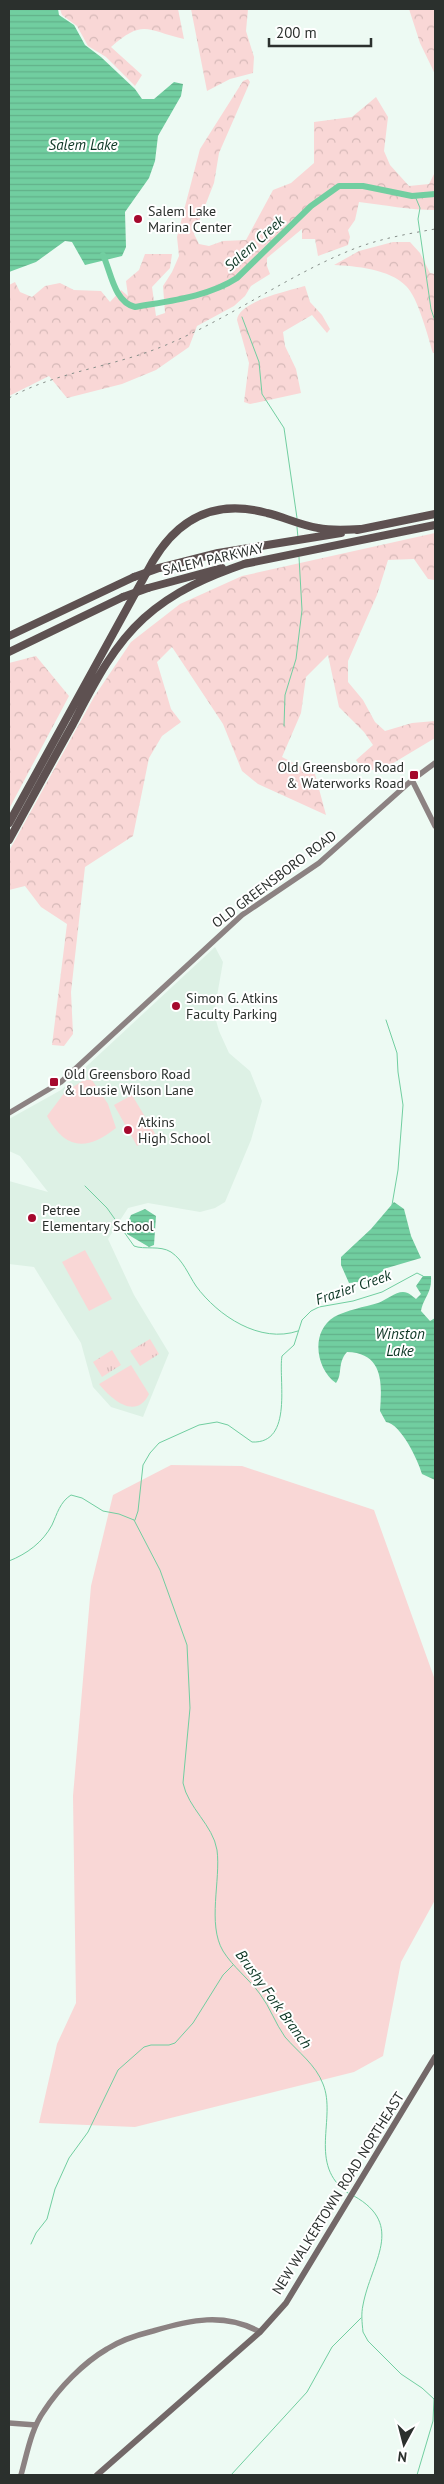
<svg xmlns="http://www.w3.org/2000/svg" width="444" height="2484" viewBox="0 0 444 2484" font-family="'PT Sans',sans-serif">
<defs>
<pattern id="forest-crowns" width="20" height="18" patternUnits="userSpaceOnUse" patternTransform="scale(1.25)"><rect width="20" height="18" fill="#f9d7d6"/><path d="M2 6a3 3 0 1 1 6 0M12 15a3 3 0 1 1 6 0" fill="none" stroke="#d6b9b8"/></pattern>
<pattern id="park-tufts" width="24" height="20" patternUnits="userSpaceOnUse" patternTransform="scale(1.25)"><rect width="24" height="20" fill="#f9d7d6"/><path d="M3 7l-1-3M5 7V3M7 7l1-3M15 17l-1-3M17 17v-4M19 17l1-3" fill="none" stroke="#d6b9b8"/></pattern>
<pattern id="water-rules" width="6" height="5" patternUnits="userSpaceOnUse" patternTransform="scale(1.25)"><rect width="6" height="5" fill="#71cea0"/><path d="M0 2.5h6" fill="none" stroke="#62b18a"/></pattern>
</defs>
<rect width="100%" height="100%" fill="#edfaf3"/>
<path fill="#ddf1e5" d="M215,947L223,962L214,1013L219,1031L229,1053L250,1071L262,1101L251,1140L225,1202L215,1208L200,1212L148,1203L128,1208L108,1239L134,1295L169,1353L143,1417L111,1407L93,1387L81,1343L34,1267L9,1264V1181L48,1192L20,1156L9,1151V1119L61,1090Z"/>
<path fill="#f9d7d6" d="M84,1080H92L108,1104L116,1128C87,1151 65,1150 47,1116L65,1092Z
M132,1095L156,1135L137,1146L114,1105Z
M85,1250L112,1299L89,1311L62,1262Z
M131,1365L149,1394C136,1421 111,1399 99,1384Z
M171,1465L242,1466L374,1510L435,1680V1900L401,1962L383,2056L354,2072L135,2127L39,2123L57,2044L76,2003L73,1796L91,1586L113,1495Z"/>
<path fill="url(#forest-crowns)" d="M60,9H178L184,39C147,31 144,18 111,47L142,75L135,86L106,57L88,46L77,26L62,15Z
M191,9H248L246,31L254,57L253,73L230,79L207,91Z
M409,9H435V74L420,43Z
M248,79L250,82L219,153L214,183L194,234L199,244L209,246L223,241L246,240L273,190L291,183L314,163V122L352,117L376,97L388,117L384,151L390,165L409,186L429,184L435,172V210C410,210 384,205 359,202L355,220L348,230L350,237L348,245L318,256L315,239H302V229L267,258V266L270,274L251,286L245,296L234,306L197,326L189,347L156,370L122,384L67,398L49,376L9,396V285L15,282L20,292L32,297L45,286L60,283L74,290L101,291L110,302L121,290L128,296L126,281L139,270L145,254H172L170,268L152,287L156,316L165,313L163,286L172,272L179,256L177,237L200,149L243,81Z
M393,242H410L420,253L430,273L435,274V353H433C428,337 418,297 406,286C390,269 355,266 334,265L359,251Z
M305,286L310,302L322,315L330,329L327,333L312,315L283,332L285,346L296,369L301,393L250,404L244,402L249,363L237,320C239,301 288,291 305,286Z
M435,533V580L428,579L414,559L388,560L377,595L348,661V682L363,700L375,722L385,731L412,723L435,721V738L390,765L365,772L356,760L373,745L364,732L339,707L328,655L306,677L301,713L282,757L315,774L326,815L258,784L242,771L223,724L172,647L157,662L171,709L181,722L162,736L149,758L133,836L85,867L71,992L73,1034L64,1046L52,1045L67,924L41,907L25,886L9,890V851L94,697L131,642L180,604L242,576Z
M36,656L69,696L9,809V663Z"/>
<path fill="url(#park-tufts)" d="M150,1339L159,1354L140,1366L130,1351Z
M112,1350L121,1365L102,1377L93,1362Z"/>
<path fill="url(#water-rules)" d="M9,9H58L59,15L74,25L85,45L101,57L135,89L142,99H154L174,82L183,84L181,96L158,136L155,161L149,178L125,212L126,247L122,256L85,265L72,242L65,241L36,262L9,272Z
M394,1202L404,1209L411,1236L421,1258L387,1268L368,1281L349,1283L341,1265V1257L371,1229Z
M145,1209L156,1216L154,1245L149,1247L127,1234V1224L131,1215Z
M423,1276H431C432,1294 424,1296 421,1311L430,1321L435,1318V1307V1480L422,1474C418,1460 401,1424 386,1422L380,1411C382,1384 384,1353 347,1352C337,1363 343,1374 336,1383C316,1369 310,1332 334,1317C347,1310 364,1307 378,1303C386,1300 395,1292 403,1292C409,1292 412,1296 416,1299L421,1294L416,1286Z"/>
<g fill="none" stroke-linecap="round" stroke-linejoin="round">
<path stroke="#71cea0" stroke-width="1" d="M415,196L420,208L418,219L431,309L435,321
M224,289V285
M242,317L259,362L262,394L284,428L297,518
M297,527L298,538
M284,726L285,695L296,659L302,610L299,557
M386,1020L397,1053L398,1072L403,1105L398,1170L392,1205
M85,1186L107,1208L134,1246C144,1250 160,1245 171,1252C183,1260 188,1274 196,1286C218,1316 260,1344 298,1331
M134,1520L160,1570L187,1645L190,1708L183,1783C188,1808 213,1825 217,1850C221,1880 207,1924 223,1951C233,1967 249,1979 260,1994C270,2007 275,2023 285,2037C298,2052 316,2065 323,2084C337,2118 307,2165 348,2193
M135,1520L138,1511L143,1465L150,1453L159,1443L199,1425L217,1422L228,1425L252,1442C294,1444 278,1378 282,1356L294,1345L302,1320L311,1311L319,1307L353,1301L382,1292L417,1273L423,1276
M9,1561C27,1554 43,1542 52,1525C57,1514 60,1502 71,1495L82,1498L103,1511L119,1514L134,1520
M354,2196C406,2225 371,2262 363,2305C361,2314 362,2322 363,2332L368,2341L401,2374L422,2388L434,2399L433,2421L417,2475
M31,2244L36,2233L47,2219L55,2189L69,2158L88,2132L118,2070L144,2047L151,2045H169L175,2043L193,2023L223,1975L233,1965
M231,2475L307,2392L332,2347L361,2318"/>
<path stroke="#71cea0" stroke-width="6" d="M103,255C111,272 114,302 135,307C168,301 208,297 237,278L311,206L339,186H363L412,196L435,194"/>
<path stroke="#8c8282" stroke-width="5.5" d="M412,780L435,826
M9,1113L61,1082L242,915L319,863L412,780L435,763
M9,2423L36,2425
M21,2475C27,2454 31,2429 44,2411C59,2388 83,2363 107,2349C121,2340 137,2335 153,2331C190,2320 224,2312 260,2332"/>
<path stroke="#736868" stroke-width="6" d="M97,2475L260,2332L286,2303L435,2057"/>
<path stroke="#5e5151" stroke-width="8" d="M357,530L435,514
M244,564L435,525
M159,568L218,553L341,533
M148,588L222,568
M9,636L134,577
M9,652L123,597
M9,823L153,561C179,517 216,499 267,513C284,517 300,525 318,528C332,531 346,530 361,529
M9,840C30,802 51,763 73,724C93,686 112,647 144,618C174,591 209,576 247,563"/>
<path stroke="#858d88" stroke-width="1" stroke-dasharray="2.5 5" stroke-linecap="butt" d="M9,398C58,371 114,367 166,345C230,318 287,276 351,250C378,239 407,234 435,229"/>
<path stroke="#5e5151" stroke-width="8" d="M134,577L159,568
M123,597L148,588"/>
</g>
<g fill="#a5092d" stroke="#fff" stroke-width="2">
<circle cx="138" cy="219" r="5"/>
<rect x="409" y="770" width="10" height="10" rx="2.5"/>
<circle cx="176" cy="1006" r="5"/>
<rect x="49" y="1077" width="10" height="10" rx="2.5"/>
<circle cx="128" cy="1130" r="5"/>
<circle cx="32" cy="1218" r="5"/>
</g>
<g text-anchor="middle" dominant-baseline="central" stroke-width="4" stroke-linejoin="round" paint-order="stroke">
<g font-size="14" fill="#2b302d" stroke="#fff" text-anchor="start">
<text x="148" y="211">Salem Lake<tspan x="148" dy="16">Marina Center</tspan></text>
<text x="404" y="767" text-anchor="end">Old Greensboro Road<tspan x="404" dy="16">&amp; Waterworks Road</tspan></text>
<text x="186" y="998">Simon G. Atkins<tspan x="186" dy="16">Faculty Parking</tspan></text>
<text x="64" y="1074">Old Greensboro Road<tspan x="64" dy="16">&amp; Lousie Wilson Lane</tspan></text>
<text x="138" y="1122">Atkins<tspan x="138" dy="16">High School</tspan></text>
<text x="42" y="1210">Petree<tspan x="42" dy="16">Elementary School</tspan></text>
</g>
<g font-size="14" fill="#2b302d" stroke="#fff">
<text transform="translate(213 559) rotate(-13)">SALEM PARKWAY</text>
<text transform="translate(274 879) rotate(-37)">OLD GREENSBORO ROAD</text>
<text transform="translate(338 2193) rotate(-58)">NEW WALKERTOWN ROAD NORTHEAST</text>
</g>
<g font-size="15" font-style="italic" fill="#0c3624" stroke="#fff">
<text x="83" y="144">Salem Lake</text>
<text transform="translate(254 243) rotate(-42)">Salem Creek</text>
<text transform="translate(353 1287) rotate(-19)">Frazier Creek</text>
<text x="400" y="1333">Winston<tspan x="400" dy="17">Lake</tspan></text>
<text transform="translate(274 1999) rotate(54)">Brushy Fork Branch</text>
</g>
</g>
<rect width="444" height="2484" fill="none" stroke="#2b302d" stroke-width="20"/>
<g transform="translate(404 2444) rotate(187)" stroke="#ffffff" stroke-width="4" paint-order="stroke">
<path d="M0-4L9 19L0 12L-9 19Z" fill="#2b302d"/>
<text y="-8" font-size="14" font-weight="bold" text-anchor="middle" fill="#2b302d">N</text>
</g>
<path d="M269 38v8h102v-8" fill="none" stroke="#2b302d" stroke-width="2.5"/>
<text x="276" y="38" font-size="15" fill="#2b302d" stroke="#ffffff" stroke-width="4" paint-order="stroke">200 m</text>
</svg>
